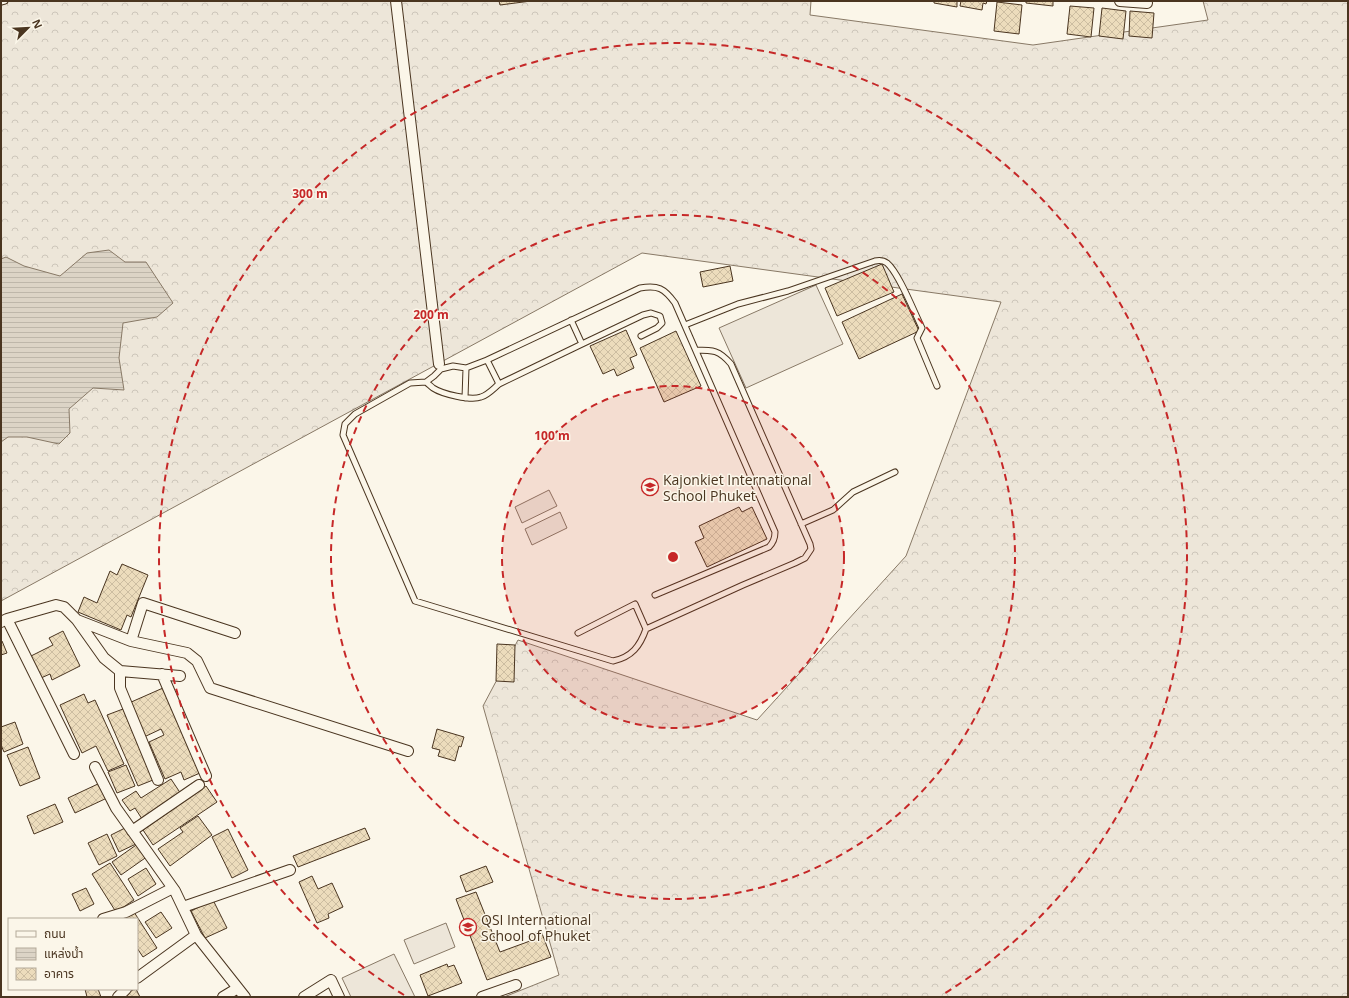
<svg xmlns="http://www.w3.org/2000/svg" width="1349" height="998" viewBox="0 0 1349 998" font-family="'Open Sans','Noto Sans Thai',sans-serif">
<defs>
<pattern id="forest-crowns" width="20" height="18" patternUnits="userSpaceOnUse"><rect width="20" height="18" fill="#ede6d9"/><path d="M2 6a3 3 0 1 1 6 0M12 15a3 3 0 1 1 6 0" fill="none" stroke="#cdc6ba"/></pattern>
<pattern id="water-rules" width="6" height="5" patternUnits="userSpaceOnUse"><rect width="6" height="5" fill="#dcd4c6"/><path d="M0 2.5h6" fill="none" stroke="#beb7aa"/></pattern>
<pattern id="building-cross-hatch" width="8" height="8" patternUnits="userSpaceOnUse"><rect width="8" height="8" fill="#ecdcbc"/><path d="M0 0l8 8M0 8l8-8" fill="none" stroke="#ccbda1"/></pattern>
</defs>
<rect width="100%" height="100%" fill="#fbf6e9"/>
<path fill="url(#forest-crowns)" stroke="#887966" d="M1,1H811L810,15L1033,45L1208,20L1203,1H1348V997H504L559,975L483,706L518,640L757,720L906,556L1001,302L642,253L1,601Z"/>
<path fill="#ede6d9" stroke="#887966" d="M816,285L843,344L746,388L719,328Z
M549,490L557,506L522,523L515,507Z
M560,512L567,528L532,545L525,529Z
M446,923L455,947L414,964L404,940Z
M394,954L415,997H351L342,978Z"/>
<path fill="url(#water-rules)" stroke="#887966" d="M109,250L125,262H146L173,303L157,317L123,323L119,358L124,390L93,388L69,409L70,433L59,444L27,437H8L1,442V259L6,257L24,266L60,276L87,253Z"/>
<path fill="url(#building-cross-hatch)" stroke="#4a3520" d="M499,1H531L500,5Z
M934,1H957V7L934,3Z
M961,1H987L986,4L983,3L982,10L960,6Z
M1026,1H1053V6L1026,3Z
M997,2L1022,5L1019,34L994,31Z
M1070,6L1094,8L1091,37L1067,34Z
M1102,8L1126,11L1123,39L1099,36Z
M1130,11L1154,13L1152,38L1129,36Z
M882,264L894,292L837,316L825,288Z
M730,266L733,281L703,287L700,272Z
M902,294L919,331L859,359L842,322Z
M626,330L637,355L630,358L634,368L617,376L614,369L603,374L590,346Z
M676,331L701,386L664,402L640,348Z
M739,507L742,512L752,507L767,539L707,567L695,542L704,538L699,526Z
M122,564L148,575L131,617L127,615L121,630L78,612L84,597L97,603L110,571L117,575Z
M63,631L80,666L52,680L50,674L41,678L31,656L53,645L49,638Z
M2,641L7,653L1,655V642Z
M497,644L515,645L514,682L496,681Z
M163,688L200,773L184,780L181,772L165,779L149,742L164,735L161,729L144,737L129,703Z
M84,694L88,703L95,700L124,764L108,771L96,746L82,753L60,705Z
M123,709L153,780L138,786L107,715Z
M15,722L23,744L4,752L1,745V727Z
M437,729L464,737L461,747L459,746L455,761L438,756L440,750L432,748Z
M28,747L40,778L20,786L7,755Z
M126,765L135,786L117,793L108,772Z
M171,779L181,794L142,819L135,808L130,811L122,800L136,791L141,798Z
M100,783L107,798L75,813L68,798Z
M206,786L217,802L153,845L143,830Z
M55,804L63,822L34,834L27,816Z
M198,816L212,835L170,866L158,849L183,832L180,828Z
M127,827L136,844L119,852L111,835Z
M365,828L370,839L298,867L293,856Z
M228,829L248,870L232,878L212,837Z
M107,834L117,856L99,865L88,843Z
M139,843L148,856L121,875L112,862Z
M110,863L134,900L116,912L92,874Z
M486,866L493,882L466,892L460,876Z
M146,868L156,884L138,896L128,879Z
M312,876L318,889L332,883L343,907L328,914L329,918L317,923L299,882Z
M86,888L94,904L80,911L72,894Z
M476,892L500,952L530,941L528,936L541,931L551,957L487,980L456,899Z
M213,900L227,928L205,938L191,911Z
M134,912L157,948L143,957L137,948V919H122Z
M161,912L172,928L156,938L145,922Z
M447,964L448,967L454,965L462,983L428,996L420,975Z
M85,989H98L101,997H87Z
M135,989H136L140,997H124L123,995Z"/>
<g fill="none" stroke-linecap="round" stroke-linejoin="round">
<g stroke="#4a3520" stroke-width="7">
<path id="service" d="M1,2L5,1
M685,325L738,304L788,291L875,261C879,260 883,260 887,263C899,273 914,312 922,328L917,338L937,386
M582,344L643,315L651,313L660,316L662,323L657,328L641,336
M487,360L640,288C658,285 664,288 675,303L775,532C775,538 774,542 769,547L655,595
M487,360L499,384C493,389 488,395 481,397C471,401 442,394 433,388C431,386 428,384 426,382L434,376L441,369L453,366L466,368Z
M426,382L410,383L355,414L345,424L343,435L415,601L613,661C632,657 640,646 646,629L743,585L795,563L805,558L811,549L810,544L731,364C719,350 713,350 696,350
M499,384L582,344L571,320
M465,398L466,368
M801,524L833,510L853,492L895,472
M578,633L635,604L646,629"/>
</g>
<g stroke="#4a3520" stroke-width="12">
<path id="minor" d="M396,1L439,364
M1120,1L1147,3
M7,619L56,605L64,607L77,620L104,658L120,671L180,676
M77,620L131,641L143,603L235,633
M1,622L7,619L74,754
M131,641L187,653L197,661L210,688L408,751
M120,671V688L158,780
M162,674L206,776
M95,767L116,808L175,891L196,935L245,997
M132,831L199,785
M183,907L290,870
M103,919L126,912L173,888
M137,978L196,935
M118,997L126,989
M223,997L238,988
M304,997L331,980L339,997
M482,997L516,985"/>
</g>
<use href="#service" stroke="#fbf6e9" stroke-width="5"/>
<use href="#minor" stroke="#fbf6e9" stroke-width="10"/>
</g>
<circle cx="673" cy="557" r="171" fill="#c62828" fill-opacity=".12"/>
<g fill="none" stroke="#c62828" stroke-width="2" stroke-dasharray="7 5">
<circle cx="673" cy="557" r="171"/>
<circle cx="673" cy="557" r="342"/>
<path d="M404 995A514 514 0 1 1 942 995"/>
</g>
<defs>
<g id="school-ring" transform="scale(0.9)"><circle r="9.5" fill="#fbf6e9" stroke="#c62828" stroke-width="1.5"/><path d="M0-5L7-2L0 1L-7-2ZM-4 1L0 2.5L4 1V4Q0 6-4 4Z" fill="#c62828"/></g>
</defs>
<g fill-rule="evenodd">
<use href="#school-ring" x="650" y="487"/>
<use href="#school-ring" x="468" y="927"/>
</g>
<g text-anchor="middle" dominant-baseline="central" stroke-width="3" stroke-linejoin="round" paint-order="stroke">
<g font-size="14" fill="#4a3520" stroke="#fbf6e9" text-anchor="start">
<text x="663" y="479">Kajonkiet International<tspan x="663" dy="16">School Phuket</tspan></text>
<text x="481" y="919">QSI International<tspan x="481" dy="16">School of Phuket</tspan></text>
</g>
</g>
<circle cx="673" cy="557" r="6" fill="#c62828" stroke="#fbf6e9" stroke-width="2"/>
<g font-size="12" text-anchor="middle" font-weight="bold" fill="#c62828" stroke="#fbf6e9" stroke-width="3" stroke-linejoin="round" paint-order="stroke">
<text x="310" y="198">300 m</text>
<text x="431" y="319">200 m</text>
<text x="552" y="440">100 m</text>
</g>
<rect width="1349" height="998" fill="none" stroke="#4a3520" stroke-width="4"/>
<rect x="8" y="918" width="130" height="72" fill="#fbf6e9" stroke="#b4a999"/>
<rect x="16" y="931" width="20" height="6" fill="#fbf6e9" stroke="#b4a999"/>
<text x="44" y="938" font-size="12" fill="#4a3520">ถนน</text>
<rect x="16" y="948" width="20" height="12" fill="url(#water-rules)" stroke="#b4a999"/>
<text x="44" y="958" font-size="12" fill="#4a3520">แหล่งน้ำ</text>
<rect x="16" y="968" width="20" height="12" fill="url(#building-cross-hatch)" stroke="#b4a999"/>
<text x="44" y="978" font-size="12" fill="#4a3520">อาคาร</text>
<g transform="translate(28 28) rotate(66)" stroke="#fbf6e9" stroke-width="3" paint-order="stroke">
<path d="M0-3L7 15L0 10L-7 15Z" fill="#4a3520"/>
<text y="-6" font-size="11" font-weight="bold" text-anchor="middle" fill="#4a3520">N</text>
</g>
</svg>
